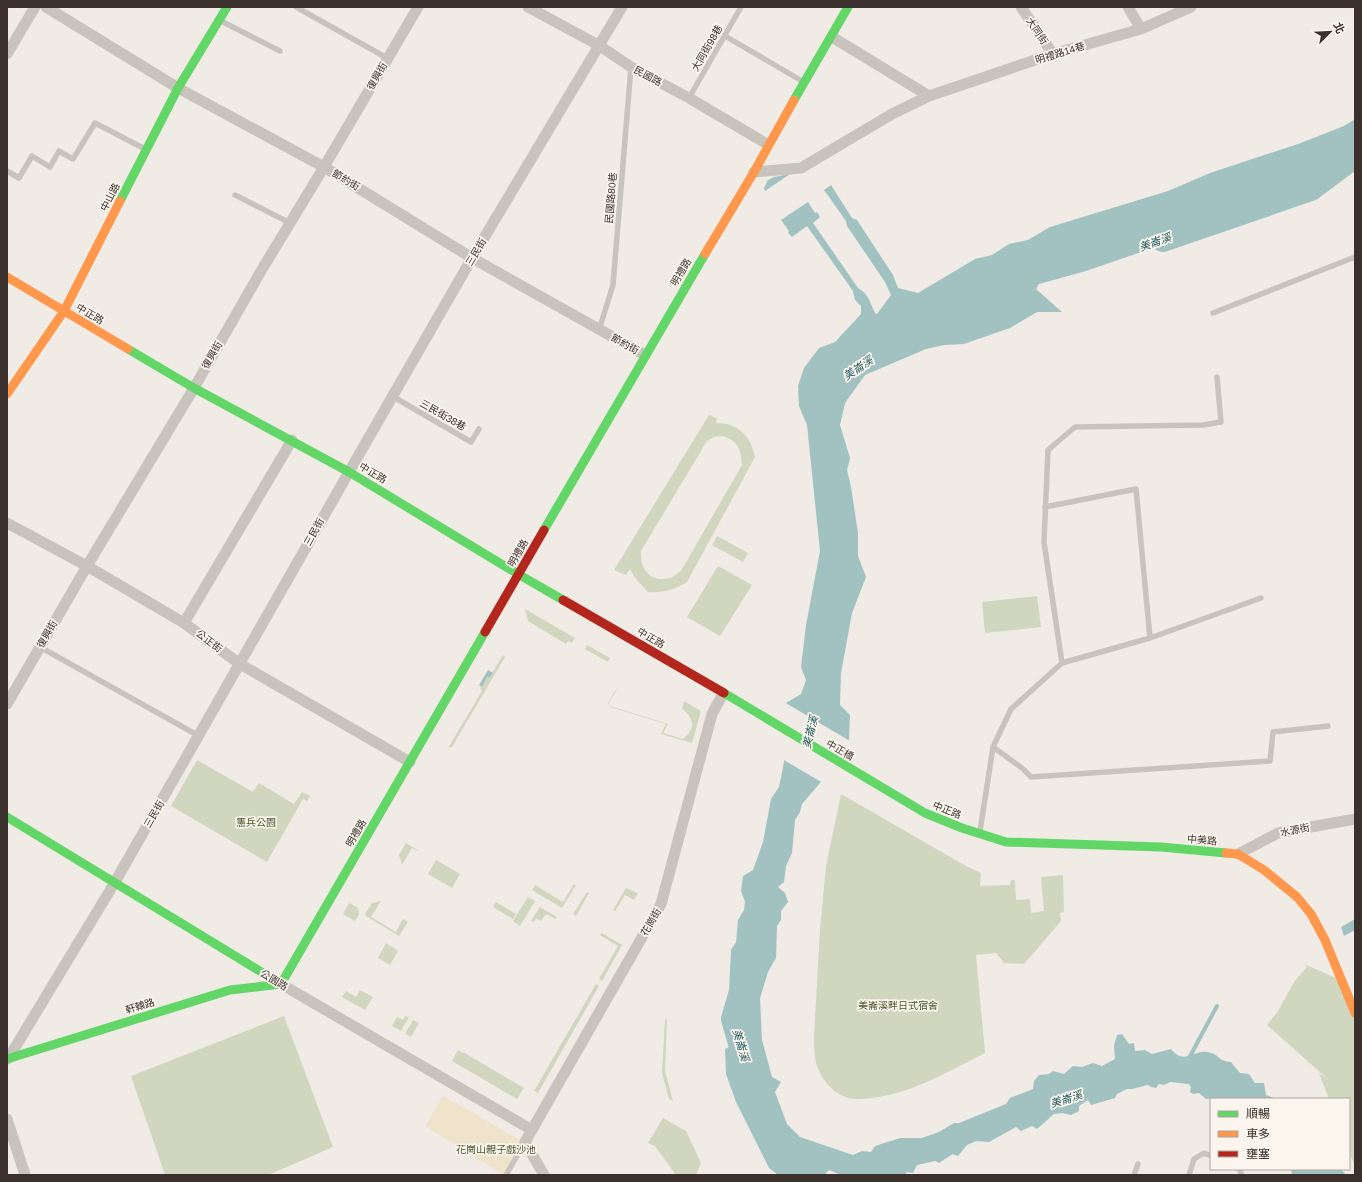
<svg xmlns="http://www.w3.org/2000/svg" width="1362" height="1182" viewBox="0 0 1362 1182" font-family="Arial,'Noto Sans TC',sans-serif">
<rect width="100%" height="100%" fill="#f0ebe5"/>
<path fill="#d1d6bf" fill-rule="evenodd" d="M709,415L717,418L716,423C738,423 751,436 755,457L687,582C675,590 662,593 648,592L635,578L630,569L626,575L614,570ZM722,436C738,440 741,450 742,465L681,571C677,573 674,577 670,578C650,583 640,569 641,551L707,441L714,437Z
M717,536L748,553L743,562L712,545Z
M718,566L752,585L720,636L687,617Z
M1037,596L1041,627L985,633L982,602Z
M525,609L575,638L572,643L568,641L566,644L528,621Z
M587,645L610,658L608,662L585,649Z
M503,655L505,657L452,747L448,748L482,691L480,689L487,677L489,678Z
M616,689H617L609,703L610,706L668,724L663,733L683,739C696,730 694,717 682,709L684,701L701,711L692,743L661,734L666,724L610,707L608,703Z
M197,760L253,792L259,783L294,804L302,792L310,796L307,801L303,799L267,862L171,806Z
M841,794L966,866L981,873L980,886L1010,885L1011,880H1015L1016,900L1030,899L1031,913L1044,911L1041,877L1063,875L1064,912L1060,913L1061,921L1024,964L1004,963L996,953L976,955L985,1053C949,1071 913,1093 872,1098C866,1098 859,1100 854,1099C836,1097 823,1082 817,1066C814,1057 814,1046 814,1036L820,930L826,866Z
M406,843L421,852L412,848L402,865L399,855Z
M436,860L460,874L452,888L428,874Z
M574,884L576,885L562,908L532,890L535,885L563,902Z
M626,888L638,893L634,900L625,895L615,911L613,910Z
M587,892L589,893L576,916L573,914Z
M528,897L535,901L520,926L513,921Z
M381,901L371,917L396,932L403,919L408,922L399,936L366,916L365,914L372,903Z
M496,902L516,914L513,919L493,907Z
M349,903L358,908L359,914L355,921L343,914Z
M540,907L557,917L555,919L546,914L541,921L536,918L534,922L531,921Z
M602,933L622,945L602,981L599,979L618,946L600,935Z
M386,943L398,951L390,965L378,958Z
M1304,964L1341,980L1355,1013V1167L1349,1152V1099H1329L1319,1073L1330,1081L1267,1025L1278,1011L1294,982L1307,967Z
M596,984L599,986L538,1093L534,1091Z
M360,990L373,997L365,1010L342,997L346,991L356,997Z
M284,1016L333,1147L268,1175H165L131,1076Z
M405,1016L409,1017L401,1031L392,1026L397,1017L403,1020Z
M665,1019L667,1020L665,1071L673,1101L669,1099L662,1073Z
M413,1020L419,1023L411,1037L405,1034Z
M458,1050L463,1053V1052L524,1088L517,1099L452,1061Z
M663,1118L686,1131L701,1163L696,1175H676L655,1146L648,1143Z"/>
<path fill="#efe3cc" d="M443,1096L522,1141L504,1175L425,1126Z"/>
<path fill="#a1c2c1" d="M1355,119V163L1322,172L1274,195L1237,209L1150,249L1086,271L1039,284L1036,289L1062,312H1037L1010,328L964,344L944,345L926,349L865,375L845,403L840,425L850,458L847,470L851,487L858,533V556L866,577L852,613L841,673L840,705L850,715L849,740L820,783L802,804L800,812L795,820L792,853L786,866L784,882L778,887L785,893L788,902L781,911V920L777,926L776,958L768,972L760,998L762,1040L772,1077L781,1082L775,1092L787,1124L800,1137L853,1155L862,1151L871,1152L875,1146L900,1138H922L939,1132L954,1123H959L1006,1104L1010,1098L1033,1089L1034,1081L1039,1075L1049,1074L1053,1071L1064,1074L1073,1066L1082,1067L1093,1063L1102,1066L1115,1059L1114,1046L1117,1035L1122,1034L1129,1044L1134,1043L1135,1051L1145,1050L1152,1054L1171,1049C1185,1067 1195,1047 1211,1053C1221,1056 1217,1061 1231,1062L1240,1073L1249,1074L1255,1083H1264L1266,1095L1277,1099H1218L1217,1098L1206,1099L1199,1093L1193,1094L1190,1092L1191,1087L1189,1084L1170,1082L1164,1085L1159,1084L1156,1088L1151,1087L1148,1085L1132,1089H1127L1117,1094L1115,1098L1091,1105L1088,1100L1079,1106V1111L1071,1115L1062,1113L1054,1114L1037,1129L1032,1126L1021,1131L1016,1127L989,1142L976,1141L967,1145L958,1156L953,1154L939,1163L935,1161L917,1165L913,1173L907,1172L905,1175H841L829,1170L824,1175H778L769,1168L736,1102L726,1074L725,1049L731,1046L734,1041L731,1037L725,1034L728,1023L739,1011L729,991L731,950L736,942L738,920L744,910L745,902L741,891L743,876L753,870L763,842L771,799L779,787L784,762L786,703L801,694L806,680L801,667L806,625L820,551L807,425L799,406L798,386L804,368L819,348L835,342L861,314V306L855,300L853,291L807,226L792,237L788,233L789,231L781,220L808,202L815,213L817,212L820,217L813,223L858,288C869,294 870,303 875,313L877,314L891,295L885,282L847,226L846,221L824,190L831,185L852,218L857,220L893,275L898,288L918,293L975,259L992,255L1009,244L1028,240L1050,227L1168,191L1210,173L1298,144L1344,126Z
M790,174L765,191L764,188L768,180L774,177Z
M488,670L493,673L489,678L487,677L482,687L479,685Z
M1355,919V930L1344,936L1341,927Z
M1306,1169H1341L1346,1175H1308Z"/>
<path fill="#f0ebe5" d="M784,702L850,741L823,783L782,759Z"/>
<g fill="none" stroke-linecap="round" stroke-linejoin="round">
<path stroke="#a1c2c1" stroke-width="4" d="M1188,1060L1217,1006"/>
<path stroke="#a1c2c1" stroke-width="24" d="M1163,240L1311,189L1355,156
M741,1047L733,1019L746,975
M1303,1169L1307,1175"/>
<path stroke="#c9c3be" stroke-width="5.5" d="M296,7L387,58
M221,21L280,51
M725,36L802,81
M689,98L741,7
M7,171L19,178L32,156L50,167L59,151L73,159L95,123L145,149
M235,195L290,223
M1213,313L1355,257
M599,330L613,285L631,67
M392,396L471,442L479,429
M1045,507L1136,489L1150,638
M40,647L199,736
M1062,663L1044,542L1048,450L1075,427L1203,425L1221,422L1217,377
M993,747L1022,768L1031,777L1270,761L1273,732L1328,726
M980,831L993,747L1011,709L1062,663L1150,638L1261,598
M1239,1169L1242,1175
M506,1175L525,1142
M1134,1175L1138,1164
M1189,1175L1194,1159L1204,1153L1211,1156"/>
<path stroke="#c9c3be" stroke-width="11" d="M46,7L178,88L324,167L472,258L645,355
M528,7L600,46L631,67L689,98L767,144
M1021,7L1053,54
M1128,7L1141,29
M832,37L929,96
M7,54L35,7
M754,172L801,168L892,114L929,96L1053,54L1141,29L1191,7
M7,523L87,566L184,623L240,664L410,762
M184,623L292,440
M7,704L87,566L194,388L261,271L324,167L418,7
M1238,854L1278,833L1355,819
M281,984L532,1130
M8,1059L115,882L349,472L472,258L622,7
M7,1119L25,1175
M544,1175L525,1142L661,904L712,714L723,694"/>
<path stroke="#63d668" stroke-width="9" d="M794,100L848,7
M120,201L178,88L227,7
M128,349L194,388L349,472L518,574L563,600
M544,530L705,254
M724,693L925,813L962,828L1006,842L1161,847L1226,853
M7,817L281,984
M281,984L485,632
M7,1059L230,990L281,984"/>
<path stroke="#ff974d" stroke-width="9" d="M705,254L754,172L794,100
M7,277L128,349
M7,394L64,311L120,201
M1226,853L1238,854L1264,870L1297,897L1311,914L1325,940L1355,1013"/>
<path stroke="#b3261e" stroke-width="9" d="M563,600L724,693
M485,632L544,530"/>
</g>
<g text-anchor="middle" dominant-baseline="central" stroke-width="3.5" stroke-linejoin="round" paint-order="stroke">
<g font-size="10" fill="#3b302b" stroke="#fbf5ee">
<text transform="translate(1037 31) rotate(56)">大同街</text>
<text transform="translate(707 48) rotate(-60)">大同街98巷</text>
<text transform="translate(1060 53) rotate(-17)">明禮路14巷</text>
<text transform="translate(377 76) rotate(-60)">復興街</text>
<text transform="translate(648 76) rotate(28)">民國路</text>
<text transform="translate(346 180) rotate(31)">節約街</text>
<text transform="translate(110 197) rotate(-63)">中山路</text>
<text transform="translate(611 198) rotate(-85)">民國路80巷</text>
<text transform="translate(476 252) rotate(-59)">三民街</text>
<text transform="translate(681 272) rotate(-59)">明禮路</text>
<text transform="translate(90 314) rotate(31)">中正路</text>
<text transform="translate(625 344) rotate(29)">節約街</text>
<text transform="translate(212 355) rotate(-60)">復興街</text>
<text transform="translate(443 415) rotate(30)">三民街38巷</text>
<text transform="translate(373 473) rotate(31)">中正路</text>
<text transform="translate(314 532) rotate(-61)">三民街</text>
<text transform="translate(518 553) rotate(-60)">明禮路</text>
<text transform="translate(47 634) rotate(-60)">復興街</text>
<text transform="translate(651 638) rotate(31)">中正路</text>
<text transform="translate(209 641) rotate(37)">公正街</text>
<text transform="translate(840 750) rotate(30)">中正橋</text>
<text transform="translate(947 810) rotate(22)">中正路</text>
<text transform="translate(154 814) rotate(-60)">三民街</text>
<text transform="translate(1295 830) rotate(-12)">水源街</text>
<text transform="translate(356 833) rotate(-60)">明禮路</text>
<text transform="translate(1202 840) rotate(5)">中美路</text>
<text transform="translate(651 922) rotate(-60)">花崗街</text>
<text transform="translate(274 980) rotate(31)">公園路</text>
<text transform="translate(140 1006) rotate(-17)">軒轅路</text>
</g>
<g font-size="10" fill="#4a5a2e" stroke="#fbf5ee">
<text x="256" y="822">憲兵公園</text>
<text x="898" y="1005">美崙溪畔日式宿舍</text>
<text x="496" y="1149">花崗山親子戲沙池</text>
</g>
<g font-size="11" font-style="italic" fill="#1f5a5e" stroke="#fbf5ee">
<text transform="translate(1155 242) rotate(-19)">美崙溪</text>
<text transform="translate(858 368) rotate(-34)">美崙溪</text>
<text transform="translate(810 732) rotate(-76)">美崙溪</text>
<text transform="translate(741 1045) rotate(74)">美崙溪</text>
<text transform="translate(1066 1099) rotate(-17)">美崙溪</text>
</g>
</g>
<rect width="1362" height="1182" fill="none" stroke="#3b302b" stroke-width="16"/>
<rect x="1210" y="1098" width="140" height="72" fill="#fbf5ee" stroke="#aea6a0"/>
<rect x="1218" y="1111" width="20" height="6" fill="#63d668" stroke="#aea6a0"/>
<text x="1246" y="1118" font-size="12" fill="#3b302b">順暢</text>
<rect x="1218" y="1131" width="20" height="6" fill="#ff974d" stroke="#aea6a0"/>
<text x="1246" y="1138" font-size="12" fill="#3b302b">車多</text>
<rect x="1218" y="1151" width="20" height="6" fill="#b3261e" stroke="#aea6a0"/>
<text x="1246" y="1158" font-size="12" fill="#3b302b">壅塞</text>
<g transform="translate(1330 32) rotate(66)" stroke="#fbf5ee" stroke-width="3" paint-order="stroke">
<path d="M0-3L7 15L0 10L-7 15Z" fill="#3b302b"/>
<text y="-6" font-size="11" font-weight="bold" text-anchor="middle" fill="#3b302b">北</text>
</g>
</svg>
